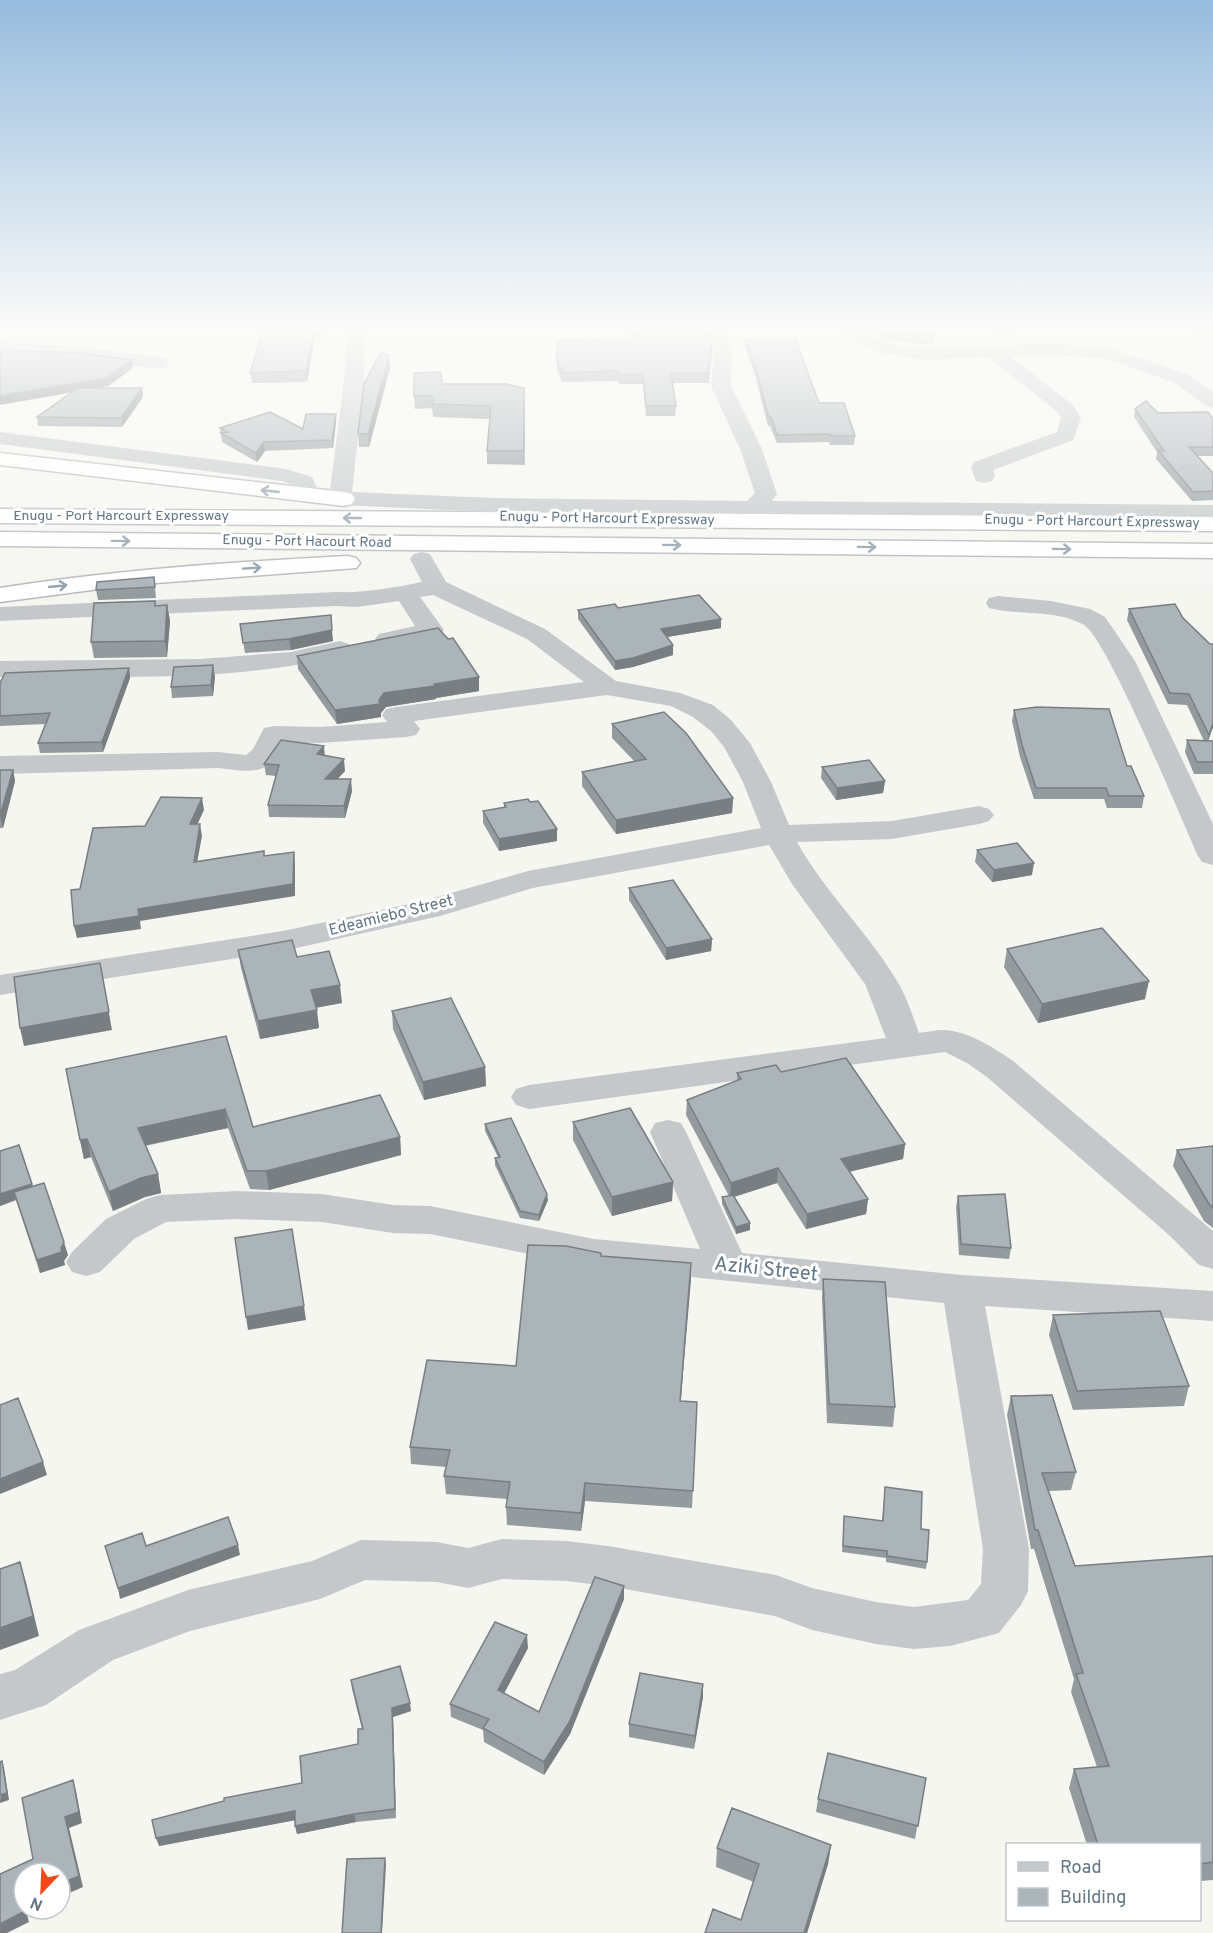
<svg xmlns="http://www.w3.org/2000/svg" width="1213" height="1933" viewBox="0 0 1213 1933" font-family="Overpass,sans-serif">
<rect width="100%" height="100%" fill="#f6f6f1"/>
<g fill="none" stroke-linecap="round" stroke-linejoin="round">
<g stroke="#b6babd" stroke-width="3">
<path id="highway" d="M0,453L344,492L352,494L355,499L352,504L344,506L0,465Z
M0,509L1213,517V531L0,523Z
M0,532L1213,544V558L0,546Z
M348,556L356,558L360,563L356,568L130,585L0,602V588C115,570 231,562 348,556Z"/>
</g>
<path fill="#c4c8cb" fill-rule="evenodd" d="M347,327H365L364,382L352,492L493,498L747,501L755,493L740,449L711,386L714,350L704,327H722L732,350L731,386L762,449L777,494L772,501L1213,505V519L493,512L340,505L332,503L329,498L344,382Z
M1188,327H1213V340L1191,331Z
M853,328L889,343L922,348L1054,343L1111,348L1189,375L1213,392V408L1206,406L1175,383L1108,359L1054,355L1010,356L1073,405L1081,418L1073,440L993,470L995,476L992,481L984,483L976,481L971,467L974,462L1057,432L1061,418L1058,412L988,357L922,360L878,352L846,338L844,334L846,330Z
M0,342L80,347L159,357L166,359L169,363L166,367L159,369L80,359L0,354Z
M0,432L286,469L312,477L320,495L317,500L309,502L301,500L295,486L282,481L0,444Z
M422,552L430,554L446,582L545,629L616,681L680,693L713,705L731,720L750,743L771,782L789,825L892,821L979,806L989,809L994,815L989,821L979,824L892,839L797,842C826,894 871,935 900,986C908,1001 913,1017 919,1033C927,1032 935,1030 943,1030C968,1031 993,1047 1013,1061L1213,1231V1269L1199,1265L1169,1235L987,1077L967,1063L945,1052L529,1109L516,1105L511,1097L516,1089L529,1085L886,1038L865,984L792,884L769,845L533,888L440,916L283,951L0,995V975L283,931L423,901L528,871L761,828L743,782L724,747L712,732L693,717L671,706L607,695L414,721L420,729L416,735L406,737L320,743H284C268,777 251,772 218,768L0,774V756L218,752L246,755L253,749L264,728L274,726L320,727L387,722L382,715L386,709L396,707L584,682L527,639L433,595L420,597L444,630L440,635L388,647L379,644L375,639L379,634L415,626L399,601L357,607L336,606L0,621V607L336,592C365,593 393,588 422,582L410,559L414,554Z
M998,596L1051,601L1090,609L1105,617L1135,661L1213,824V865L1202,862L1198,856C1181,819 1108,640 1084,625C1056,609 1019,616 989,608L986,603L989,598Z
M340,641L349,644L353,649L349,654C236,683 116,676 0,677V661L200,659L291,652Z
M668,1120L681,1123L686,1132L742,1253L962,1275L1213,1291V1321L985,1306L1029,1549L1028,1591L1021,1605L999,1633L950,1646L914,1649L876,1644L812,1630L775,1616L608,1586L566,1581L502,1579L468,1588L437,1582L365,1580L320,1599L190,1631L113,1660L46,1705L0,1720V1674L15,1670L79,1630L188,1590L312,1561L361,1540L437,1542L468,1548L502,1539L566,1541L608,1546L776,1575L812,1588L876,1602L914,1607L968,1600L981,1584L983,1549L944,1303L594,1267L430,1234L393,1233L322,1222L237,1219L166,1222L134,1239L100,1272L86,1276L72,1272L66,1262L72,1252L106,1219L146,1199L160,1195L237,1191L322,1194L393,1205L430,1206L594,1239L700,1249L650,1132L655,1123Z"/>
<use href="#highway" fill="#fff" fill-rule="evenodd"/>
</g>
<path fill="#939b9f" d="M264,327H327L322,338H315L307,382L252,383L250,373Z
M629,327H707L712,350L709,383H673L676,406L675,416H646L643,384H619L618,381L562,382L557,370V340L632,338Z
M863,327H930L934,335L933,345L889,341L865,330Z
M981,327H1038L997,334Z
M745,339L819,403L855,436L854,445H830L829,442L777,443L770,426H768L755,375L745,347Z
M389,356L390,368L369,447H359L358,434Z
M132,360L133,368L108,386L97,388H142L143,397L122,427L38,426L37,417L71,392Z
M442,384L524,388L525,465L487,464V451L490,419L433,417L432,408L415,409L414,396Z
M1135,409L1213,419V456H1197L1213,473V500L1192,501L1156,459L1157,452L1134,417Z
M336,422L333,448L265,451L257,462L222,442L220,428L303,429Z
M155,587L156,598L98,600L96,590Z
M167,605L170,621L167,657L94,658L91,642L156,606Z
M618,608L721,628L667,637L673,645V655L633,667L615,670L578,619V610Z
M1129,609L1183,618L1210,644H1213V727L1208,741H1213V774H1194L1185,752L1187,740L1204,741L1187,705L1168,704L1127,620Z
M240,624L333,641L291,650L245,653Z
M297,656L479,691L436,698V699L386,707L381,713V717L337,724L298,669Z
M129,668L130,678L103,752L40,753L38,743L46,724L0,726V683Z
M215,676L213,696L172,698L171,687Z
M1014,710L1127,766L1144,796L1142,808H1107L1104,799H1034L1020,757L1012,721Z
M612,724L733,798L732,813L616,834L582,786V772L634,761L612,738Z
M325,755L345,771L337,779L352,791L345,818L269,817L268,805L276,776L266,775L264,764Z
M822,767L885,781L883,793L836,800L821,778Z
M0,770H13L15,781L3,828H0Z
M530,802L557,829V841L499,851L483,823V811L504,807V803Z
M977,850L1032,875L992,882L975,862Z
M629,888L712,939L711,951L666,960L629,900Z
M1007,949L1145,999L1038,1023L1004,967Z
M238,950L297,957L342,1003L316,1008L319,1028L260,1039L241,968Z
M392,1011L485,1067L486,1086L424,1100L393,1029Z
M226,1036L253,1127L400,1137L401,1155L269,1190L250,1189L228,1128L145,1146L158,1174L161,1193L145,1197L113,1211L91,1157L84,1159L80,1140Z
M781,1072L905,1144L903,1159L849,1172L868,1199L866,1214L806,1229L777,1183L734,1197L750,1230L736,1234L722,1204V1197L729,1196L686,1115L687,1100L737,1081V1073Z
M573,1122L673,1182L672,1201L612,1216L573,1140Z
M485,1124L548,1200L539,1221L520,1218L495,1165V1158L498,1157L485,1131Z
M1213,1146V1228L1204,1221L1173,1166L1177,1150Z
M0,1151L33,1186L68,1255L64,1261L65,1265L40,1273L16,1200L0,1206Z
M958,1196L1011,1248L1009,1259L959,1255L956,1207Z
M601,1256L691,1263L681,1401L697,1402L692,1508L585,1501L581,1531L507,1525L506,1507L507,1499L446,1494L444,1476L446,1467L411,1464L410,1447L516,1366Z
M823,1279L895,1407L893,1427L827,1423L822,1298Z
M1053,1315L1189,1386L1184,1406L1073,1410L1049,1335Z
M1011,1396L1076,1472L1071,1490L1049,1491L1075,1566L1213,1556V1880L1200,1881V1845H1087L1069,1788L1074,1769L1097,1767L1071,1692L1074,1679L1034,1549H1031L1007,1415Z
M885,1487L921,1529L927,1562L926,1569L886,1562V1558L842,1552L844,1523L882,1521Z
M624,1586V1599L570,1734L544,1775L484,1742L483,1730L451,1717L450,1704L528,1648L504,1693L539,1712Z
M351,1680L411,1711L393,1717L396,1818L356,1822L297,1834L295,1820L159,1846L302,1783L358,1744L362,1729L352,1689Z
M703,1684V1697L694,1749L629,1737V1724Z
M926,1778L915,1839L816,1812L818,1799Z
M831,1845L828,1864L807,1933H705L741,1920L754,1882L716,1867L717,1848Z"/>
<path fill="#787e82" d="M322,327H327L322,338L321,328Z
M998,327H1038L997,334Z
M314,328L315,338L307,382L306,371Z
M389,356L390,368L369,447L368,434Z
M132,360L133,368L108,386L0,405V396Z
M142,388L143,397L122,427L121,418Z
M336,414V422L333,448L332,440Z
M264,442L265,451L257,462L256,453Z
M167,605L170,621L167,657L165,641Z
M721,619V628L661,638V629Z
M332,630L333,641L291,650L289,639Z
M673,645V655L633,667L615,670V661Z
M213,665L215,676L213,696L211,685Z
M129,668L130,678L103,752L102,742Z
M479,677V691L436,698V699L386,707L381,713V717L337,724L335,710L379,700L384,693Z
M1213,723V727L1206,746L1209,735Z
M324,746L325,758L317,754Z
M344,759L345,771L326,791L325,779Z
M13,770L15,781L3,828L0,816Z
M351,779L352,791L345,818L344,806Z
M885,781L883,793L836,800L837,788Z
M202,798L204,810L192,836L190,824Z
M733,798L732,813L616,834V820Z
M200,824L202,836L195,874L194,862Z
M557,829V841L499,851V839Z
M294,852L295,864V896L140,921L141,929L77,938L74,926L138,909Z
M1034,863L1032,875L992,882L994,870Z
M712,939L711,951L666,960V948Z
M100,963L112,1030L24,1046L20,1028Z
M1149,981L1145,999L1038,1023L1042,1004Z
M340,985L342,1003L313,1008L311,990Z
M317,1010L319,1028L260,1039L258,1021Z
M485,1067L486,1086L424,1100L423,1082Z
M225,1109L228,1128L141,1146L138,1128Z
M400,1137L401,1155L269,1190L266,1171Z
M87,1139L91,1157L84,1159L80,1140Z
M905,1144L903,1159L839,1174L841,1159Z
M778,1168L777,1183L730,1198L731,1183Z
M158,1174L161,1193L145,1197L113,1211L109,1192L141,1178Z
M673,1182L672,1201L612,1216V1197Z
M32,1184L35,1194L14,1192L16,1200L0,1206V1194Z
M547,1194L548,1200L539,1221V1215Z
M868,1199L866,1214L806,1229L807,1214Z
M750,1223V1230L736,1234V1227Z
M64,1242L68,1255L64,1261L65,1265L40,1273L37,1260L61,1248Z
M691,1263V1280L679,1419L680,1401Z
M304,1306L306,1320L248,1330L246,1317Z
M43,1462L47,1475L0,1494V1479Z
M585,1483V1501L581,1531V1513Z
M238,1545L240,1555L120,1599L118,1588Z
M20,1562L26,1582L39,1636L0,1650V1628Z
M624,1586V1599L570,1734L544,1775V1762Z
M527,1635L528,1648L499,1703L498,1690Z
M703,1684V1697L694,1749L695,1736Z
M410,1703L411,1711L393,1717L396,1818L392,1708Z
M2,1761L4,1768L9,1800L0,1803Z
M73,1780L76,1791L82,1823L69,1828L83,1887L60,1897V1884L65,1817Z
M295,1811L296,1820L159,1846L156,1838Z
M354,1814L356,1822L297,1834L295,1826Z
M831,1845L828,1864L807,1933H804Z
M385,1858L386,1865L382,1933H381Z
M25,1909H30L26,1911L29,1922L7,1933H0V1924Z"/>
<path fill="#abb4b9" stroke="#787e82" stroke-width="1.5" d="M264,327H322L321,328H314L306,371L250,373Z
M631,327H707L712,341L710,364L708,365L709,373H671L676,406H646L643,374L619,375L618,371L562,373L557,360V340L634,338Z
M882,327H930L934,335L890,330Z
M795,338L819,403H844L855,436H831L830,434L777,435L771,417H769L755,366L745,339Z
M0,350L78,353L132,360L107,378L0,396Z
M381,352L389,356L368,434H358L364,384Z
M441,372L442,384H506L524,388V451H487L491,406L432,404V396H414V373Z
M78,388H142L121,418L37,417Z
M1146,401L1158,413L1208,412L1213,419V447H1189L1213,473V491L1193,492L1158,450L1164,451L1135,409Z
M270,412L303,429L306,414H336L332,440L264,442L256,453L221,433L228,432L220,428Z
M154,577L155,587L96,590L97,582Z
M699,595L721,619L661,629L673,645L633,658L615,661L578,610L615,604L618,608Z
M155,601V606L167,605L165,641L91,642L94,603Z
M1175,604L1183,618L1210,644H1213V723L1209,735L1189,694L1170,693L1129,609Z
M331,615L332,630L289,639L243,643L240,624Z
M438,628L448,639L453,638L479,677L434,684L435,686L384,693L379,700L380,704L335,710L297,656Z
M213,665L211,685L171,687L174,667Z
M129,668L102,742L38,743L50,713L0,716V683L5,673Z
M1037,707L1109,709L1127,766H1131L1144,796H1109L1106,788H1036L1022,745L1014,710Z
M664,712L686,733L733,798L616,820L582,772L646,759L612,724Z
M281,740L324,746L317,754L344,759L325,779H351L344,806L268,805L279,765L264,764Z
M1187,740L1213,741V762H1197Z
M869,760L885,781L837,788L822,767Z
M0,770H13L0,816Z
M161,797L202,798L190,824H200L194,862L264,851V856L294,852L293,884L138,909L139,916L74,926L71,890L80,889L93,828L145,826Z
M528,799L530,802L538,801L557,829L499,839L483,811L506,807L504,803Z
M1017,843L1034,863L994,870L977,850Z
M673,880L712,939L666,948L629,888Z
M1102,928L1149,981L1042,1004L1007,949Z
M292,940L297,957L329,951L340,985L311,990L317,1010L258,1021L238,950Z
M100,963L109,1012L20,1028L14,977Z
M451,998L485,1067L423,1082L392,1011Z
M226,1036L253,1127L380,1095L400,1137L266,1171H247L225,1109L138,1128L158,1174L141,1178L109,1192L87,1139L80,1140L66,1069Z
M846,1058L905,1144L841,1159L868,1199L807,1214L778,1168L731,1183L687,1100L741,1079L737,1073L776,1065L781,1072Z
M630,1108L673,1182L612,1197L573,1122Z
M511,1118L547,1194L539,1215L520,1211L495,1158L500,1157L485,1124Z
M19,1145L32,1184L0,1194V1151Z
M1213,1146V1208L1209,1204L1177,1150Z
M44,1183L64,1242L61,1248L62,1252L37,1260L14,1192Z
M1005,1194L1011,1248L961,1244L958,1196Z
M733,1195L750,1223L736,1227L722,1197Z
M292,1229L304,1306L246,1317L235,1238Z
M528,1245L566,1246L601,1253V1256L691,1263L680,1401L697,1402L693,1491L585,1483L581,1513L506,1507L510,1482L444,1476L450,1450L410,1447L427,1360L516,1366Z
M823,1279L885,1282L895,1407L829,1404Z
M1160,1311L1189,1386L1077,1391L1053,1315Z
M1052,1395L1076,1472L1042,1473L1075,1566L1213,1556V1862L1200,1864V1845H1098L1074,1769L1109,1766L1076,1674L1083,1673L1038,1530H1035L1011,1396Z
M18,1398L43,1462L0,1479V1405Z
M885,1487L922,1492L921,1529L929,1530L927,1562L887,1556V1551L843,1546L844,1516L883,1521Z
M228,1517L238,1545L118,1588L105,1546L142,1533L146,1546Z
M20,1562L33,1616L0,1628V1569Z
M595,1577L624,1586L570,1721L544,1762L483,1728L489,1719L450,1704L495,1622L527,1635L498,1690L539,1712Z
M400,1666L410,1703L392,1708L395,1809L354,1814L295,1826V1811L156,1838L152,1820L224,1801V1798L302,1783L300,1756L358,1744V1729H363L351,1680Z
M640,1673L703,1684L695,1736L629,1724Z
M828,1753L926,1778L918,1826L818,1799Z
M2,1761L7,1793L0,1795V1762Z
M73,1780L79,1812L65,1817L79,1876L60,1884V1873H24V1899L22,1900L25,1911L0,1924V1874L33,1859L22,1798Z
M732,1808L831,1845L804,1933H705L713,1909L741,1920L759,1864L717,1848Z
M385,1858L381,1933H342L347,1859Z"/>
<defs><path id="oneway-shaft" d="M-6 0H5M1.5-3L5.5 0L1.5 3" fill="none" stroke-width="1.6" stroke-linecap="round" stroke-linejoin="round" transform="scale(1.5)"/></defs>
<g stroke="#919faa">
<use href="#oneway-shaft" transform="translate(270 491) rotate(-174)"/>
<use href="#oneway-shaft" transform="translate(352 518) rotate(180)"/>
<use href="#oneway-shaft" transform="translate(121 541) rotate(1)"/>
<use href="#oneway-shaft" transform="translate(672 545) rotate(1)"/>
<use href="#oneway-shaft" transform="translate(867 547) rotate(1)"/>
<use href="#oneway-shaft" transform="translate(1062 549) rotate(1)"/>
<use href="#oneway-shaft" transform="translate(252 568) rotate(-4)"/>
<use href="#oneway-shaft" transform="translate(58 586) rotate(-6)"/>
</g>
<linearGradient id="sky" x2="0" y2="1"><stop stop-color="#97bcde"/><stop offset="0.55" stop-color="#fbfbf9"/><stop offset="1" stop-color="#fbfbf9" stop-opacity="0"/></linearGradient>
<rect width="1213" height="597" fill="url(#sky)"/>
<g text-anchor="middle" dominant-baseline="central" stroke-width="6" stroke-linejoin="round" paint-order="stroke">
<g font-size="14" fill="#627685" stroke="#fff">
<text x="121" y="516">Enugu - Port Harcourt Expressway</text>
<text transform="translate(607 519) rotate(1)">Enugu - Port Harcourt Expressway</text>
<text transform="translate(1092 522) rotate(1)">Enugu - Port Harcourt Expressway</text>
<text transform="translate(307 542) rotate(1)">Enugu - Port Hacourt Road</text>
</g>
<g font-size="16" fill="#627685" stroke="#fff">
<text transform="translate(391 916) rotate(-14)">Edeamiebo Street</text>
</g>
<g font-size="20" fill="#627685" stroke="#fff">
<text transform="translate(766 1270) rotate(6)">Aziki Street</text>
</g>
</g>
<rect x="1006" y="1843" width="195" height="78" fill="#ffffff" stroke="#c0c8ce" stroke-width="1.5"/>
<rect x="1018" y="1862" width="30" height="9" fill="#c4c8cb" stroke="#c0c8ce" stroke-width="1.5"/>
<text x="1060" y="1873" font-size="18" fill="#627685">Road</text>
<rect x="1018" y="1888" width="30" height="18" fill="#abb4b9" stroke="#c0c8ce" stroke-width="1.5"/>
<text x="1060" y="1903" font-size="18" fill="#627685">Building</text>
<g transform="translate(42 1891) rotate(203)"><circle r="28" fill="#ffffff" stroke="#c0c8ce" stroke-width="1.5"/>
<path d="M0-4.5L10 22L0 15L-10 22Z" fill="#f04817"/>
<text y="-9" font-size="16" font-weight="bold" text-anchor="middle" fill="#627685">N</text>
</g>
</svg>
